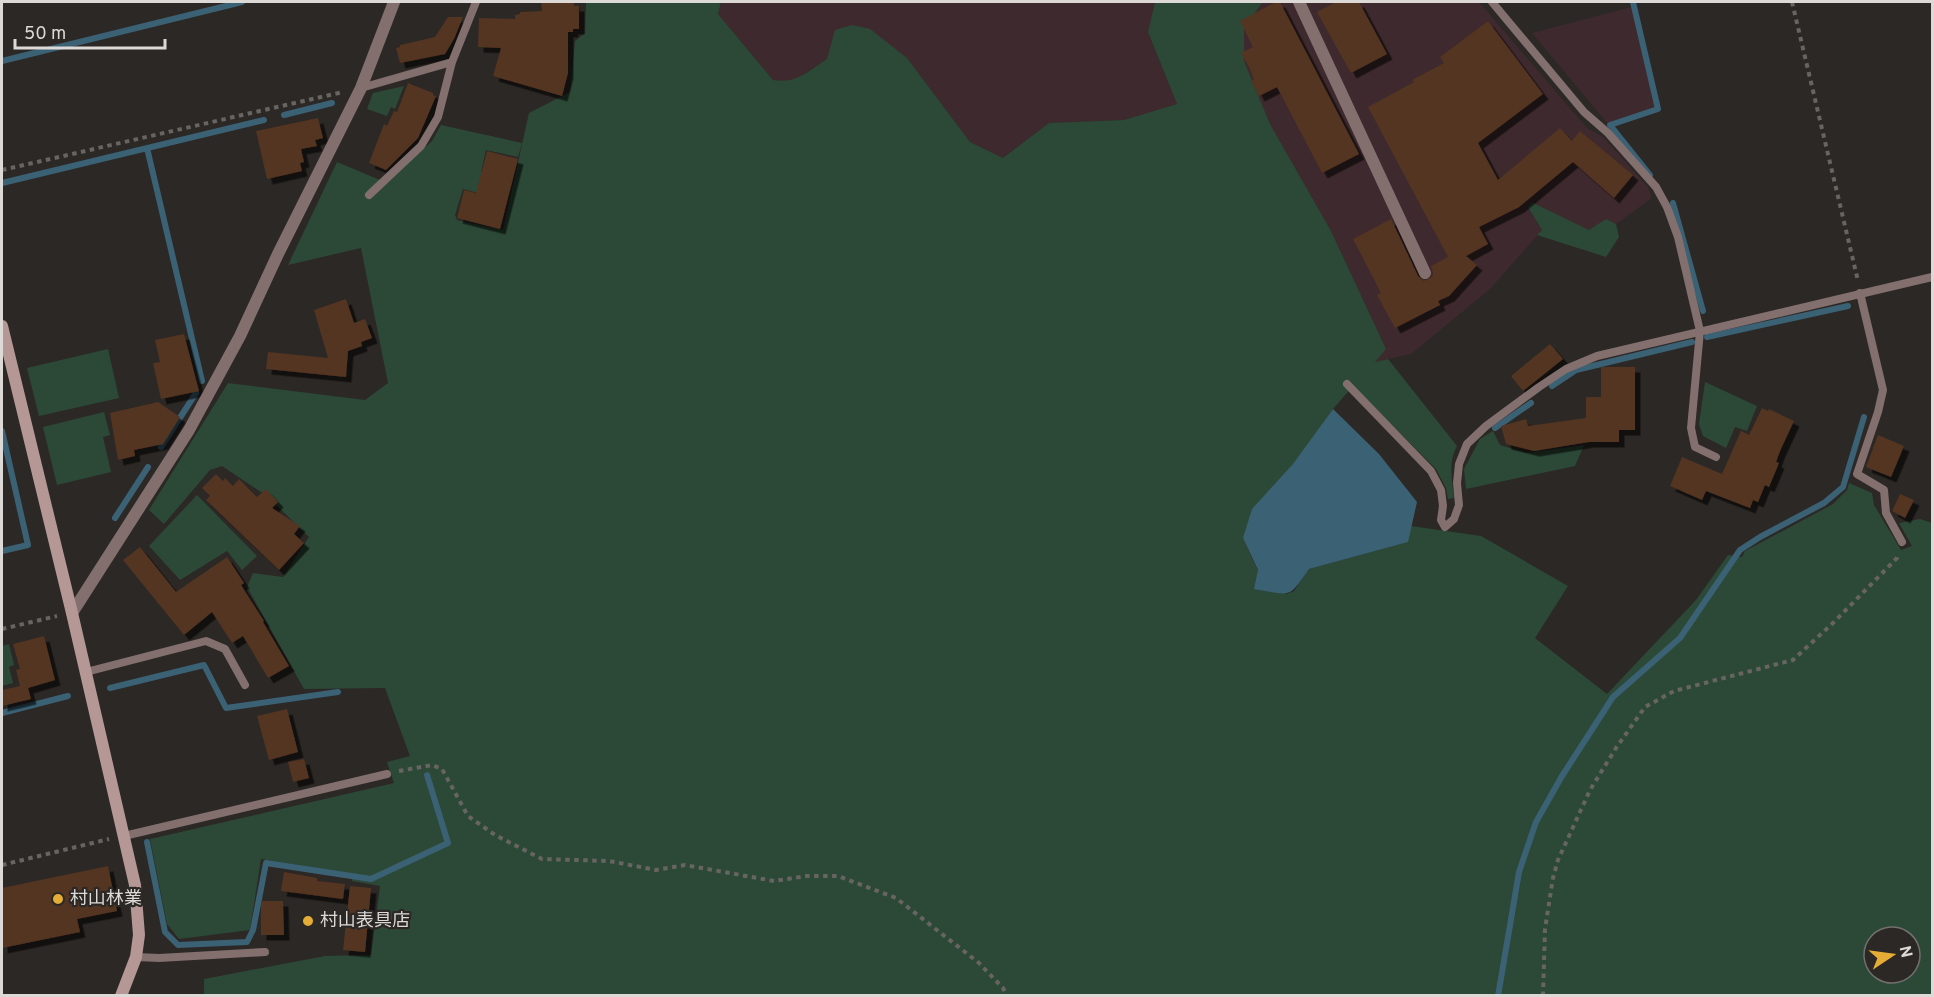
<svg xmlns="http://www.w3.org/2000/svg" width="1934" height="997" viewBox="0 0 1934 997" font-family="Overpass,'Noto Sans JP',sans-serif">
<defs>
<filter id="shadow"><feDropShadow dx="5.5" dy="5.5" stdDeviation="0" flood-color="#0009"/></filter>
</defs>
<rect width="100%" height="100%" fill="#2c2825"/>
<path fill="#3e2a2e" d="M721,2H1155L1148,32L1177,104L1124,120L1049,123L1003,158L970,142L907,58L827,59L801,76L787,82L773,80L718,14Z
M1267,2H1479L1587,128L1603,137L1648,187L1652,198L1616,224L1606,219L1590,230L1528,207L1542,230L1490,289L1411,354L1374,362L1386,349L1331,231L1270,124L1244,62V29L1261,4Z
M1632,7L1656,108L1608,124L1532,33Z"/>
<path fill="#2c4937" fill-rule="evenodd" d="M594,2H721L718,14L773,80C797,84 808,71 827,59L835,30L852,25L870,29L907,58L970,142L1003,158L1049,123L1124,120L1177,104L1148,32L1155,2H1267L1261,4L1244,29V61L1270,124L1331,231L1386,349L1375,362L1388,359L1457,446C1448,462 1452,480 1454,498L1448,499L1446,488L1436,469L1353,386L1333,409L1243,538L1258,571L1286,594L1294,591L1309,569L1407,542L1411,526L1481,536L1568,586L1535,638L1607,694L1696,600L1728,555L1742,557L1745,551L1833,504L1847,490L1849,483L1872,493L1874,505L1901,550L1912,546L1899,523L1920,519L1932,523V995H204V979L325,956L371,955L380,886L352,881V874L261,859L250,930L179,939L167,924L150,839L394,783L387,762L410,756L385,688L304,689L247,587L253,573L283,577L309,537L267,496L222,466L210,470L164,524L149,510L228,383L365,400L388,383L361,248L288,265L337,162L387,183L432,141L441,125L522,143L518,157L486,150L481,172L484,173L478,193L463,189L455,215L457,220L503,230L529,113L570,92L575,41L585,33L586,3ZM1874,937H1910V973H1874Z
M404,86L395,109L391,107L387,116L367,109L373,93Z
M1531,202L1589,230L1606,219L1616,224L1619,237L1606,257L1537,235L1542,230L1528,207Z
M108,349L119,398L39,416L27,368Z
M1705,382L1757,406L1747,431L1735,427L1726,448L1703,436L1699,424Z
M104,412L110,435L103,437L111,472L57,485L43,427Z
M1493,431L1500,445L1527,453L1584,445L1575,466L1466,489L1464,469L1480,439Z
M197,495L257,556L242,570L227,551L180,580L149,546Z
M9,644L14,665L9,667L13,683L2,686V646Z"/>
<path fill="#3b6175" d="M1333,409L1379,454L1417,502L1408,542L1309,569C1288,600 1291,595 1254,589L1258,570L1243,538L1252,509L1293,464Z"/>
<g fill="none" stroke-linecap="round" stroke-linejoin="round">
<path stroke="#3b6175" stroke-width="6" d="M1633,2L1658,109L1610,125L1650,175
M2,61L242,2
M284,115L332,103
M147,148L202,381
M2,183L264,120
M1673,203L1703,311
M1707,337L1848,306
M1552,386L1576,370L1692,342
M1495,428L1531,403
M2,431L28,545L2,551
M161,447L196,393
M115,518L148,467
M110,688L204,665L226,708L338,692
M2,713L68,696
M147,842L165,932L178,945L247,942L253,930L266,863L371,879L448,843L427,775
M1498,996L1519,872L1536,822L1562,776L1613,697L1680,638L1740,550L1760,537L1824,503L1843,487L1864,417"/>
</g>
<path fill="#533421" filter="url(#shadow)" d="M541,2H574V6H579V29H573V32H568V73L562,96L493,76L501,48L478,47L479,18L515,19V15L520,14V12L542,11Z
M1276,2H1280L1359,154L1322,173L1277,87L1259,96L1251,81L1254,80L1250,69L1241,53L1253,47L1240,21Z
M1336,2H1359L1387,54L1351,73L1317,12Z
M448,17H463L454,39L445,54L400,63L396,48L400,47V45L435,37Z
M1488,21L1543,94L1478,143L1498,180L1560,128L1572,141L1580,131L1633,175L1614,198L1573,162L1519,207L1479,227L1488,244L1466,256L1477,265L1449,296L1438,301L1440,305L1395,328L1377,295L1381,293L1353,239L1391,219L1418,276L1424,281L1432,277L1433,273L1431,266L1448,257L1368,107L1414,82L1412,80L1444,63L1440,57Z
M408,83L433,93V95L436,96L418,138L386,170L369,163L384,124L387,126L394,111L397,112Z
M318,118L323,138L315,140L317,146L301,149L304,162L300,163L302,171L267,179L256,131Z
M487,151L518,159L500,229L457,218L464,190L476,193Z
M346,299L354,323L365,319L372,338L361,342L362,346L348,351L346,377L266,369L268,352L328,358L314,310Z
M184,334L199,391L161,399L153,363L160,362L155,340Z
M1550,344L1563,359L1523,391L1511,376Z
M1601,367H1635V430H1619V442H1589L1534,451L1506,444L1501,426L1526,419L1528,426L1586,418V397H1601Z
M158,402L180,417L163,444L134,450L135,456L118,460L110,413Z
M1762,408L1768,411L1769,409L1794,421L1780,451L1776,462L1779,463L1769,487L1765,485L1758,502L1753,500L1750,508L1706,491L1702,500L1670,486L1682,457L1722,474L1741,431L1749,435Z
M1878,435L1904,446L1891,477L1866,467Z
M216,474L223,481L225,478L233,486L239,479L257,497L266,489L278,502L272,508L300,526L294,534L304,543L279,570L206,500L210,496L202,488Z
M1900,494L1914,500L1905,518L1892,511Z
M140,547L176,592L227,557L244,583L241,585L264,621L263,622L289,666L268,678L243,636L232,643L212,612L184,635L123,560Z
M44,636L55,680L28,688L31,699L2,706V690L20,686L16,670L20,669L13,644Z
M287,709L298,752L269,760L257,716Z
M304,759L309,778L293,782L288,762Z
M108,866L117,911L77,919L80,932L2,948V888Z
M284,872L317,878V881L345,884L343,899L281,891Z
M350,886L371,888L365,952L343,950Z
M261,901H283L284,935H261Z"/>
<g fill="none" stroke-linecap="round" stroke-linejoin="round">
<path stroke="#676461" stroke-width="4" stroke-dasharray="4.5 4.5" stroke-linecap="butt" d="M1792,2L1858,281
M2,170L343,92
M2,629L57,616
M399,771L432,765L442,769L468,816L495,835L542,859L609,861L656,870L685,865L774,881L807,876H838L896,898L979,963L1003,988L1007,996
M2,865L109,839
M1543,996L1545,929L1553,878L1558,860L1590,790L1616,748L1645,707L1674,691L1793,660L1834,622L1897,558L1898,554"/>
<path stroke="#826f6e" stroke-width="8" d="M1492,2L1584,112L1608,133L1656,187L1667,207L1678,237L1700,331L1691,428L1695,447L1716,457
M361,88L452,62L476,2
M369,195L421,146L438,117L452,62
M1860,293L1883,390L1878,412L1857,474L1884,490L1886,513L1902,542
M1347,384L1431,471L1441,490L1443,506L1441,520L1445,527L1454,519L1459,505L1457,483L1459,464L1467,444L1486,426L1539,387L1566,369L1597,356L1932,277
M86,672L206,641L225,649L245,685
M124,836L387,774
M136,957L159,958L265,952"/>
<path stroke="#826f6e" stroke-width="12" d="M1299,2L1425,273
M72,613L189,430L240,336L278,254L361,88L394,2"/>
<path stroke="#b59795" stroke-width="12" d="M2,326L72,613L135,885L139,935L136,957L121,996"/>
</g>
<g fill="#e5ad35" stroke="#2c2825" stroke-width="2">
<circle cx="58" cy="899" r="6"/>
<circle cx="308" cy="921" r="6"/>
</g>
<g text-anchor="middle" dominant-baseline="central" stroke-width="4.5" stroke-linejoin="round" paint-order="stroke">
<g font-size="18" fill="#dcd9d7" stroke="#2c2825" text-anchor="start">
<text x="70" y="899">村山林業</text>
<text x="320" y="921">村山表具店</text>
</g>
</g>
<rect width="1934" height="997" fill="none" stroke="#dcd9d7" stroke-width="6"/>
<g transform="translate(1892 955) rotate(77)"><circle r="28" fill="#2c2825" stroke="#726f6c" stroke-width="1.5"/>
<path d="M0-4.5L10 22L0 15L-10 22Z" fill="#e5ad35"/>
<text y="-9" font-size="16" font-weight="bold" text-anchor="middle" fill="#dcd9d7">N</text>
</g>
<path d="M15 39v9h150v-9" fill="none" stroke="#dcd9d7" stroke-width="3"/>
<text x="24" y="39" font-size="18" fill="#dcd9d7" stroke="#2c2825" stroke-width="4.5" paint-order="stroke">50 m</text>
</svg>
